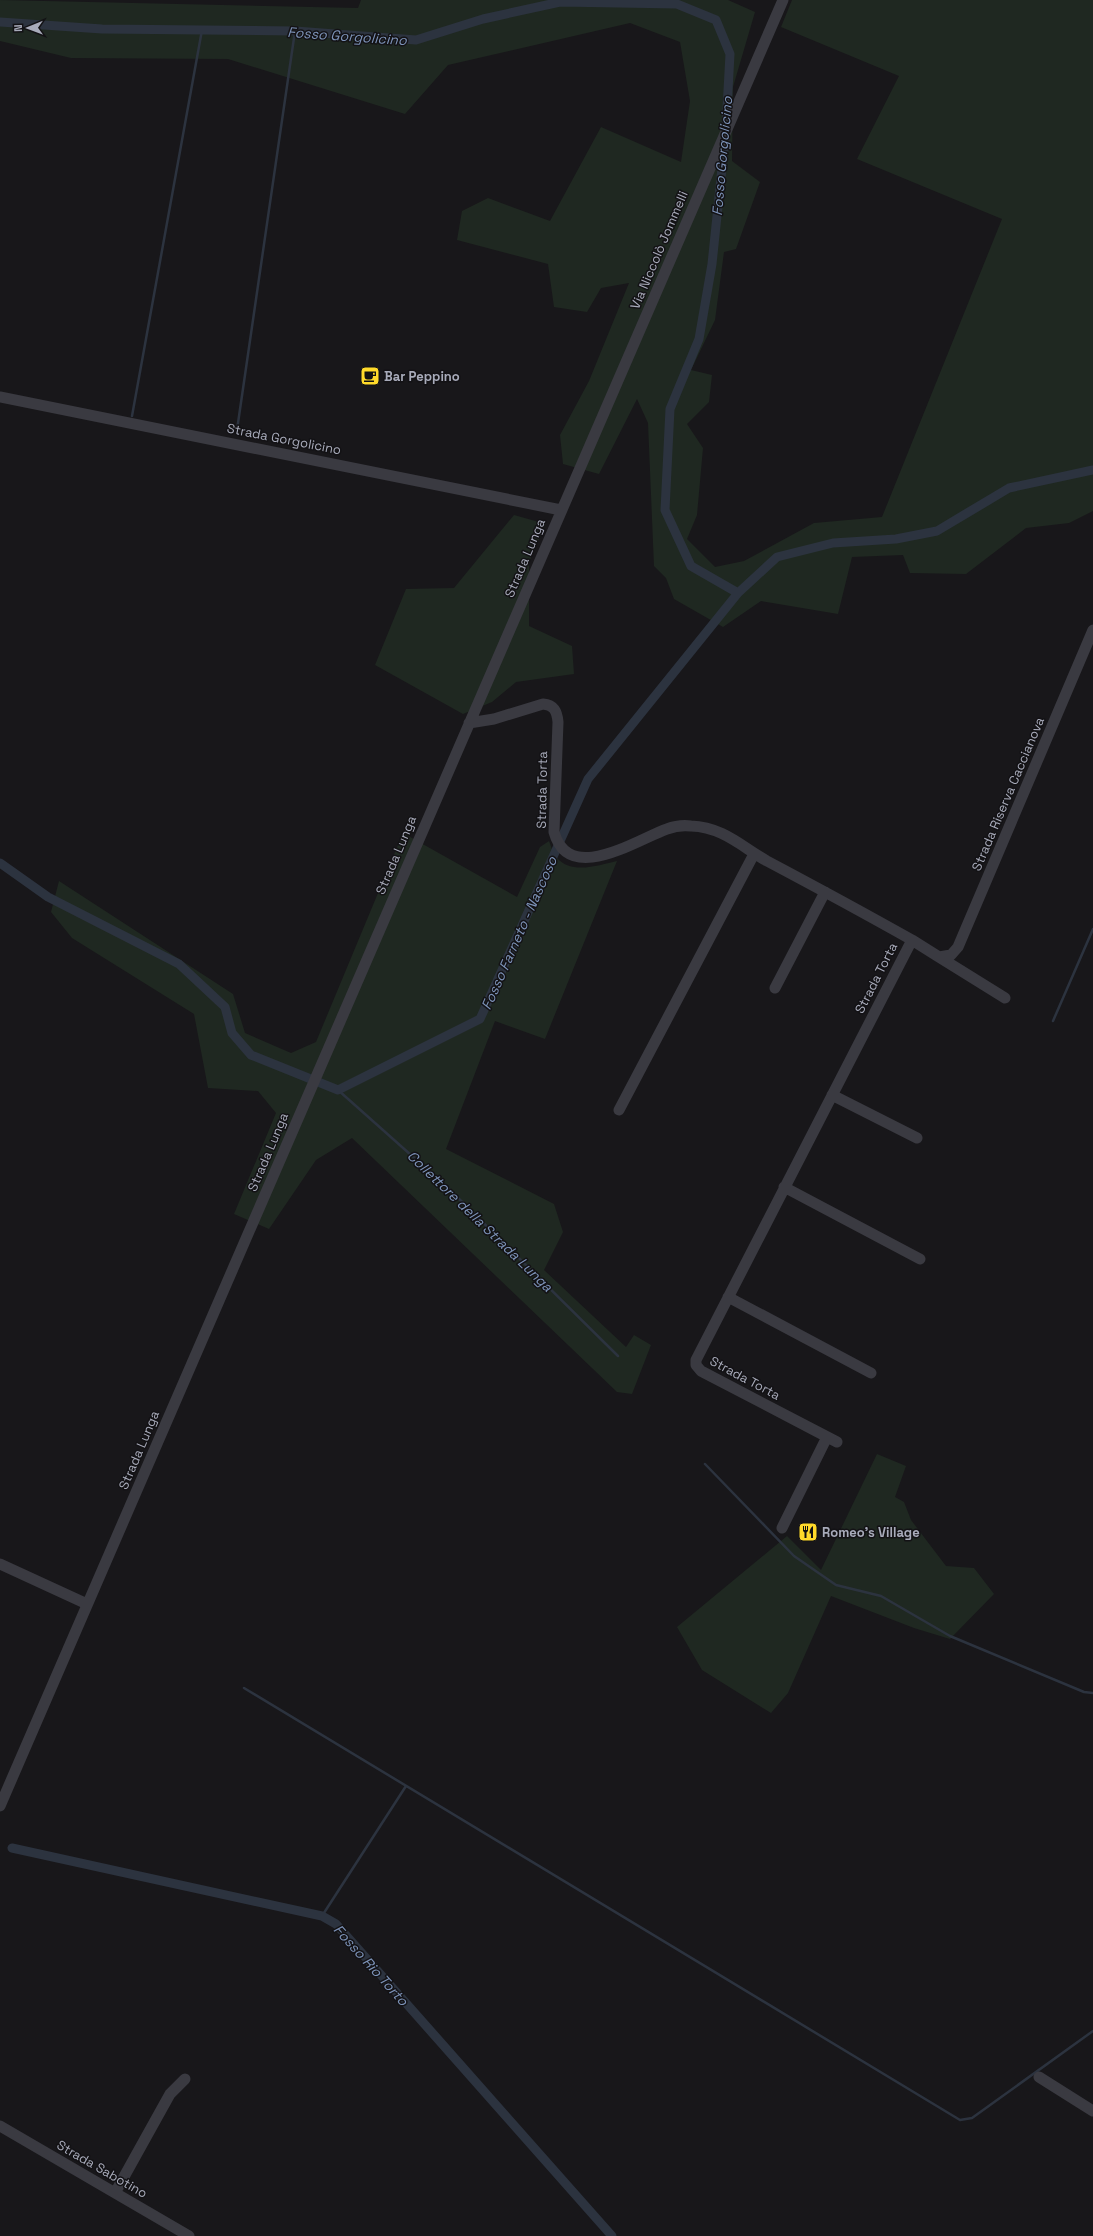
<svg xmlns="http://www.w3.org/2000/svg" width="1093" height="2236" viewBox="0 0 1093 2236" font-family="'Space Grotesk',sans-serif">
<rect width="100%" height="100%" fill="#18171a"/>
<path fill="#1f2821" d="M0,0L358,8L361,0H728L755,12L733,87L732,161L760,182L736,249L724,252L715,320L691,370L712,375L709,402L687,424L703,448L697,515L687,539L715,567L744,561L814,523L882,517L1002,219L857,159L899,76L781,27L792,0H1093V511L1069,523L1026,528L966,574L910,573L903,555L852,557L838,614L761,601L723,627L674,599L666,578L654,566L648,423L637,399L599,474L563,464L560,435L589,381L629,283L601,288L587,312L554,307L548,264L457,240L462,211L488,198L550,221L601,127L681,162L690,101L680,42L630,23L448,65L405,114L228,59L71,58L0,41Z
M514,515L546,524L529,562V626L572,646L574,674L516,682L492,702L463,714L375,665L406,589L454,588Z
M403,833L517,897L540,847L549,841C551,846 553,854 557,858C572,875 599,865 617,861L545,1039L495,1021L446,1149L554,1204L563,1232L544,1270L626,1347L634,1335L651,1345L632,1394L617,1392L352,1138L316,1160L269,1229L234,1214L276,1113L258,1091L208,1088L194,1014L72,938L51,912L59,881L233,994L245,1033L291,1053L316,1042Z
M877,1454L906,1466L895,1497L904,1502L911,1520L946,1566L974,1568L994,1594L950,1639L914,1628L831,1596L788,1693L771,1713L702,1670L677,1627L787,1536L821,1570Z"/>
<g fill="none" stroke-linecap="round" stroke-linejoin="round">
<path stroke="#2c333f" stroke-width="2.5" d="M132,416L202,30
M237,430L295,31
M1053,1021L1093,929
M338,1090L448,1188L618,1356
M705,1464L794,1556L836,1585L881,1596L950,1636L1084,1692L1093,1693
M244,1688L960,2120L972,2118L1093,2031
M322,1916L406,1786"/>
<path stroke="#2c333f" stroke-width="9" d="M0,22L102,29L295,31L416,40L483,19L560,2L677,4L716,20L730,54L726,127
M725,139L712,264L699,339L670,409L665,510L691,566L738,593L777,557L833,543L896,539L937,531L1009,488L1093,470
M0,863L48,897L179,964L225,1007L232,1033L251,1055L338,1090L480,1019L588,779L738,593
M12,1848L322,1916L336,1924L612,2236"/>
<path stroke="#3a3a41" stroke-width="11" d="M0,397L561,510
M469,723L494,719L543,704C554,705 557,711 558,722L554,832C569,886 638,839 667,829C675,826 683,825 691,826C723,827 742,847 767,861C816,887 864,913 912,940L696,1360V1365L701,1371L837,1442
M912,940L939,957L951,955L958,947L1093,630
M939,957L1005,998
M775,988L825,892
M832,1095L917,1138
M619,1110L754,854
M784,1187L920,1259
M728,1297L871,1373
M782,1528L827,1437
M0,1564L87,1604
M0,1806L783,0
M1039,2077L1093,2111
M0,2126L189,2236
M115,2193L170,2094L185,2079"/>
</g>
<defs>
<g id="cafe-square" transform="scale(1)"><rect x="-9" y="-9" width="18" height="18" rx="4" fill="#ffda2a" stroke="#131215"/><path d="M-5.5-4.5H6V0H3Q3 3.5 0 3.5H-2.5Q-5.5 3.5-5.5 0ZM3-3.2v2h1.7v-2ZM-6 4.5H4V6H-6Z" fill="#111"/></g>
<g id="restaurant-square" transform="scale(1)"><rect x="-9" y="-9" width="18" height="18" rx="4" fill="#ffda2a" stroke="#131215"/><path d="M-5-6h1v4h1v-4h1v4h1v-4h1v5L-1.5 .5V6h-2V.5L-5-1ZM5-6V6H3V1.5H1.5Q1.5-4 5-6Z" fill="#111"/></g>
</defs>
<g fill-rule="evenodd">
<use href="#cafe-square" x="370" y="376"/>
<use href="#restaurant-square" x="808" y="1532"/>
</g>
<g text-anchor="middle" dominant-baseline="central" stroke-width="3" stroke-linejoin="round" paint-order="stroke">
<g font-size="13" fill="#a8abba" stroke="#131215">
<text transform="translate(659 250) rotate(-67)">Via Niccolò Jommelli</text>
<text transform="translate(284 439) rotate(11)">Strada Gorgolicino</text>
<text transform="translate(525 558) rotate(-67)">Strada Lunga</text>
<text transform="translate(542 790) rotate(-89)">Strada Torta</text>
<text transform="translate(1008 794) rotate(-67)">Strada Riserva Caccianova</text>
<text transform="translate(396 855) rotate(-67)">Strada Lunga</text>
<text transform="translate(876 978) rotate(-63)">Strada Torta</text>
<text transform="translate(268 1152) rotate(-67)">Strada Lunga</text>
<text transform="translate(745 1378) rotate(28)">Strada Torta</text>
<text transform="translate(139 1450) rotate(-67)">Strada Lunga</text>
<text transform="translate(102 2169) rotate(30)">Strada Sabotino</text>
</g>
<g font-size="13" font-weight="bold" fill="#a8abba" stroke="#131215" text-anchor="start">
<text x="384" y="376">Bar Peppino</text>
<text x="822" y="1532">Romeo's Village</text>
</g>
<g font-size="14" font-style="italic" fill="#7d93b8" stroke="#131215">
<text transform="translate(347 36) rotate(4)">Fosso Gorgolicino</text>
<text transform="translate(722 156) rotate(-85)">Fosso Gorgolicino</text>
<text transform="translate(519 933) rotate(-66)">Fosso Farneto - Nascoso</text>
<text transform="translate(480 1221) rotate(44)">Collettore della Strada Lunga</text>
<text transform="translate(371 1965) rotate(48)">Fosso Rio Torto</text>
</g>
</g>
<g transform="translate(28 28) rotate(269)" stroke="#131215" stroke-width="3" paint-order="stroke">
<path d="M0-3L7 15L0 10L-7 15Z" fill="#a8abba"/>
<text y="-6" font-size="11" font-weight="bold" text-anchor="middle" fill="#a8abba">N</text>
</g>
</svg>
